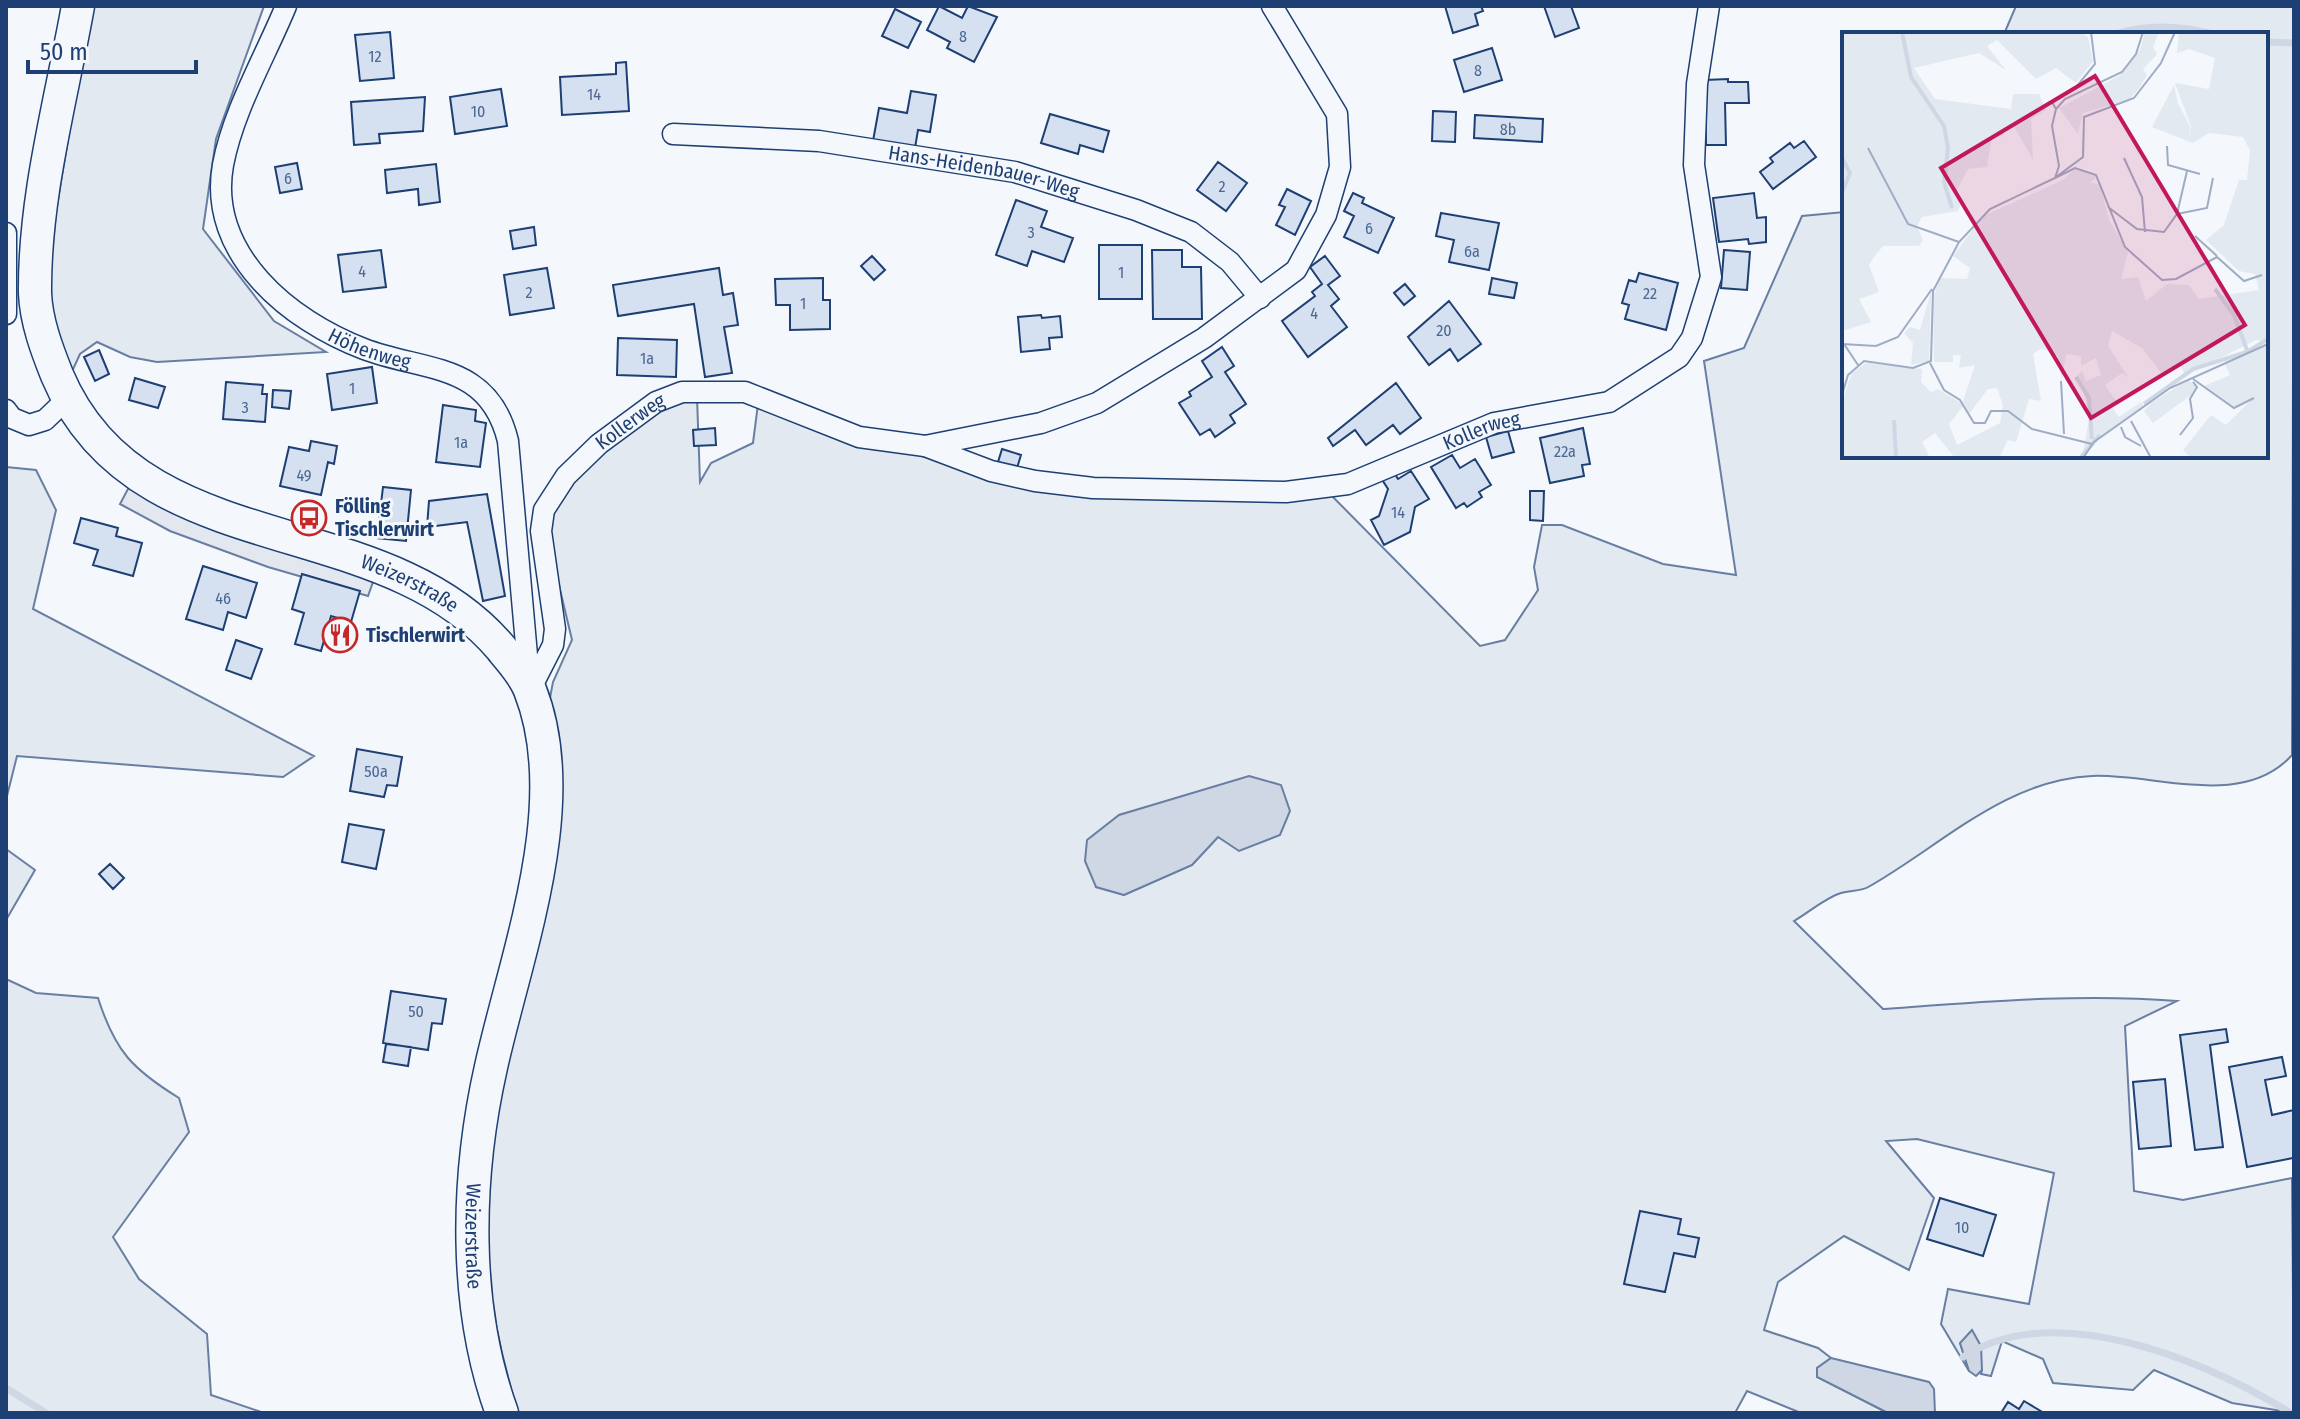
<svg xmlns="http://www.w3.org/2000/svg" width="2300" height="1419" viewBox="0 0 2300 1419" font-family="'Fira Sans Condensed',sans-serif">
<rect width="100%" height="100%" fill="#f4f7fb"/>
<path fill="#e3e9f0" stroke="#687fa3" stroke-width="2" fill-rule="evenodd" d="M90,6H264L216,139L203,229L274,321L326,352L157,362L130,357L97,342L80,354L70,376L57,341L49,285L56,212Z
M2016,6H2294L2292,755C2243,810 2154,773 2092,776C2005,780 1942,845 1870,886C1861,892 1851,890 1841,893C1825,898 1808,913 1794,921L1883,1009C1980,1002 2079,993 2177,1001L2125,1026L2134,1191L2183,1200L2292,1178L2294,1413L2232,1403L2154,1370L2133,1390L2053,1383L2043,1359L2002,1341L1991,1376L1981,1374L1982,1370L1960,1343L1969,1371L1941,1324L1948,1289L2029,1304L2054,1173L1917,1139L1886,1141L1934,1198L1909,1270L1844,1236L1778,1282L1764,1330L1818,1348L1831,1358L1817,1368V1377L1888,1413H1801L1747,1391L1735,1413H518C501,1355 487,1296 487,1235C488,1198 492,1161 495,1123L549,703L553,682L572,640L548,539V519L583,467L660,407L697,397L700,482L711,463L753,443L758,404L1004,482L1331,495L1480,646L1505,640L1538,590L1534,567L1542,525H1562L1663,564L1736,575L1704,361L1744,348L1802,216L1844,212V456H2266V34H2004ZM1168,802L1218,837L1192,865L1124,895L1096,887L1119,815Z
M6,467L36,470L56,510L33,609L314,756L283,777L17,756L6,800Z
M6,849L35,870L6,920Z
M6,979L36,993L98,998C115,1051 132,1069 179,1098L189,1132L113,1237L139,1279L207,1334L211,1395L264,1413H6Z"/>
<path fill="#e3e8f0" stroke="#687fa3" stroke-width="2" d="M129,487L374,579L368,596L268,567L170,531L120,504Z"/>
<path fill="#cfd7e4" stroke="#687fa3" stroke-width="2" d="M1249,776L1281,785L1290,811L1280,835L1239,851L1218,837L1192,865L1124,895L1096,887L1085,861L1087,840L1119,815Z
M1972,1330L1981,1346L1982,1370L1976,1376L1969,1371L1960,1343Z
M1831,1358L1929,1382L1934,1389L1935,1413H1888L1817,1377V1368Z"/>
<g fill="none" stroke-linecap="round" stroke-linejoin="round">
<path stroke="#cfd7e4" stroke-width="7" d="M2115,34C2148,24 2179,25 2213,34
M2266,42L2294,43
M1963,1357C2057,1297 2205,1361 2291,1413
M6,1388L46,1413"/>
</g>
<path fill="#d5e0f0" stroke="#1d3f73" stroke-width="2" d="M939,6L962,18L968,6L997,17L974,62L947,48L950,42L927,30Z
M1445,6H1481L1483,11L1475,14L1478,25L1453,33Z
M1544,6H1571L1579,28L1555,37Z
M895,9L921,22L908,48L882,36Z
M390,32L394,78L360,81L355,35Z
M1492,48L1502,80L1464,92L1454,60Z
M626,62L629,111L562,115L560,77L616,74V63Z
M1728,79V82H1748L1749,103H1725L1726,145H1706L1705,80Z
M501,89L507,126L455,134L450,97Z
M911,91L936,95L930,132L918,130L915,148L873,141L879,108L907,113Z
M425,97L423,131L379,134L380,143L354,145L351,102Z
M1433,111L1456,112L1455,142L1432,141Z
M1050,114L1109,131L1103,152L1080,145L1078,154L1041,143Z
M1475,115L1543,119L1542,142L1474,138Z
M1804,141L1816,157L1773,189L1760,172L1773,162L1770,158L1790,143L1794,148Z
M1218,162L1247,183L1226,211L1197,190Z
M297,163L302,189L280,193L275,167Z
M436,164L440,202L419,205L418,189L387,193L385,170Z
M1287,189L1311,201L1295,235L1276,225L1285,207L1279,205Z
M1353,193L1364,198L1362,203L1394,218L1378,253L1344,237L1354,216L1344,211Z
M1754,193L1757,218L1766,217V242L1749,244L1748,239L1719,242L1713,198Z
M1016,200L1047,211L1041,227L1073,238L1064,262L1032,251L1027,266L996,255Z
M1441,213L1499,223L1489,270L1449,262L1454,240L1436,236Z
M534,227L536,245L513,249L510,231Z
M1099,245H1142V299H1099Z
M381,250L386,287L343,292L338,255Z
M1152,250H1182V267H1201L1202,319H1153Z
M1724,250L1750,252L1747,290L1721,288Z
M872,256L885,270L874,280L861,266Z
M1325,256L1340,276L1328,285L1339,299L1331,306L1347,327L1308,357L1282,321L1315,296L1312,292L1322,284L1310,267Z
M547,268L554,308L510,315L504,275Z
M719,268L723,295L733,293L738,325L724,327L732,373L705,377L694,304L618,316L613,285Z
M1639,273L1678,283L1666,330L1625,319L1629,305L1622,303L1629,280L1636,282Z
M823,278V300H830V329L790,330V305H776L775,279Z
M1492,278L1517,283L1514,298L1489,294Z
M1405,284L1415,296L1404,305L1394,293Z
M1449,301L1481,344L1458,361L1450,349L1429,365L1408,337Z
M1041,315L1042,318L1060,316L1062,337L1049,338L1050,349L1021,352L1018,317Z
M618,338L677,340L676,377L617,375Z
M1222,347L1234,366L1225,372L1246,404L1230,415L1235,423L1215,437L1210,429L1200,435L1179,403L1191,396L1189,392L1212,377L1202,361Z
M99,350L109,374L95,381L84,357Z
M372,367L377,403L332,410L327,374Z
M135,378L165,387L158,408L129,400Z
M226,382L263,385L262,394H267L265,422L223,419Z
M1396,383L1421,418L1400,434L1393,425L1366,445L1355,430L1333,446L1328,438Z
M273,390L291,391L289,409L272,407Z
M443,405L476,410L475,421L486,423L480,467L436,462Z
M715,428L716,445L694,446L693,430Z
M1583,428L1590,464L1582,465L1584,476L1550,483L1540,438Z
M1508,431L1514,452L1492,458L1486,437Z
M311,441L337,446L334,464L328,462L321,495L280,486L289,447L309,451Z
M1002,449L1021,455L1017,468L998,462Z
M1452,455L1460,468L1475,459L1491,485L1479,492L1482,497L1467,507L1464,503L1456,508L1431,467Z
M1393,471L1398,479L1411,471L1429,499L1415,507L1410,532L1384,545L1371,520L1379,516L1388,489L1381,478Z
M383,487L411,490L406,541L377,538Z
M1530,491H1544L1543,521L1530,520Z
M487,494L505,596L483,601L467,522L427,527L429,501Z
M81,518L118,528L116,536L142,543L133,576L93,565L98,550L74,543Z
M203,566L257,583L246,618L228,612L223,630L186,619Z
M302,574L360,591L351,622L331,616L321,651L295,644L304,613L292,609Z
M236,640L262,649L251,679L226,670Z
M357,749L402,757L397,786L387,785L384,797L350,791Z
M349,824L384,830L376,869L342,862Z
M110,864L124,878L113,889L99,874Z
M391,991L446,999L442,1024L432,1023L428,1050L383,1043Z
M2226,1029L2228,1042L2210,1045L2223,1147L2195,1150L2180,1035Z
M386,1044L411,1047L408,1066L383,1062Z
M2282,1057L2286,1076L2265,1080L2272,1115L2294,1110L2293,1158L2247,1167L2229,1067Z
M2165,1079L2171,1146L2139,1149L2133,1082Z
M1940,1198L1996,1215L1983,1256L1927,1239Z
M1640,1211L1681,1219L1678,1234L1699,1238L1695,1257L1674,1253L1665,1292L1624,1284Z
M2024,1401L2044,1413H2001L2008,1402L2019,1409Z"/>
<g fill="none" stroke-linecap="round" stroke-linejoin="round">
<g stroke="#1d3f73" stroke-width="23">
<g id="minor">
<path id="s1" d="M286,6C265,57 233,111 223,165C207,254 290,321 364,349C425,372 489,362 508,441L529,678"/>
<path id="s2" d="M673,134L819,141L1015,172L1136,210L1191,232L1230,262L1260,298"/>
<path d="M6,233V314"/>
<path d="M6,410L12,418L29,425L45,420L67,399"/>
<path d="M925,446L1041,423L1097,403L1204,338L1296,270L1326,215L1340,167L1337,114L1272,6"/>
<path id="s3" d="M530,690L553,645L555,629L541,531L544,510L566,476L599,444L656,402L682,392H745L859,437L925,446L991,471L1035,481L1093,488L1286,492L1348,484L1494,423L1609,402L1679,357L1692,338L1711,277L1694,165L1697,84L1709,6"/>
</g>
</g>
<g stroke="#1d3f73" stroke-width="35">
<g id="primary">
<path id="s4" d="M78,6C61,101 34,197 35,293C36,321 47,350 57,375C137,566 381,506 501,648C511,661 524,674 530,690C575,804 516,954 491,1067C466,1178 463,1306 502,1413"/>
</g>
</g>
<use href="#minor" stroke="#f4f7fb" stroke-width="20"/>
<use href="#primary" stroke="#f4f7fb" stroke-width="32"/>
</g>
<defs>
<g id="bus-ring" transform="scale(1.8)"><circle r="9.5" fill="#f4f7fb" stroke="#c62828" stroke-width="1.5"/><path d="M-5-6H5V4H4V6H2V4H-2V6H-4V4H-5ZM-3.5-4V0h7V-4ZM-3.5 1.2v1.5H-2V1.2ZM2 1.2v1.5H3.5V1.2Z" fill="#c62828"/></g>
<g id="restaurant-ring" transform="scale(1.8)"><circle r="9.5" fill="#f4f7fb" stroke="#c62828" stroke-width="1.5"/><path d="M-5-6h1v4h1v-4h1v4h1v-4h1v5L-1.5 .5V6h-2V.5L-5-1ZM5-6V6H3V1.5H1.5Q1.5-4 5-6Z" fill="#c62828"/></g>
</defs>
<g fill-rule="evenodd">
<use href="#bus-ring" x="309" y="518"/>
<use href="#restaurant-ring" x="340" y="635"/>
</g>
<g text-anchor="middle" dominant-baseline="central" stroke-width="6" stroke-linejoin="round" paint-order="stroke">
<g font-size="16" fill="#4b6792">
<text x="963" y="36">8</text>
<text x="375" y="56">12</text>
<text x="1478" y="70">8</text>
<text x="594" y="94">14</text>
<text x="478" y="111">10</text>
<text x="1508" y="129">8b</text>
<text x="288" y="178">6</text>
<text x="1222" y="186">2</text>
<text x="1369" y="228">6</text>
<text x="1031" y="232">3</text>
<text x="1472" y="251">6a</text>
<text x="362" y="271">4</text>
<text x="1121" y="272">1</text>
<text x="529" y="292">2</text>
<text x="1650" y="293">22</text>
<text x="803" y="303">1</text>
<text x="1314" y="313">4</text>
<text x="1444" y="330">20</text>
<text x="647" y="358">1a</text>
<text x="352" y="388">1</text>
<text x="245" y="407">3</text>
<text x="461" y="442">1a</text>
<text x="1565" y="451">22a</text>
<text x="304" y="475">49</text>
<text x="1398" y="512">14</text>
<text x="223" y="598">46</text>
<text x="376" y="771">50a</text>
<text x="416" y="1011">50</text>
<text x="1962" y="1227">10</text>
</g>
<g font-size="20" fill="#1d3f73" stroke="#f4f7fb">
<text stroke="none"><textPath href="#s2" startOffset="314">Hans-Heidenbauer-Weg</textPath></text>
<text stroke="none"><textPath href="#s1" startOffset="428">Höhenweg</textPath></text>
<text stroke="none"><textPath href="#s3" startOffset="312">Kollerweg</textPath></text>
<text stroke="none"><textPath href="#s3" startOffset="1198">Kollerweg</textPath></text>
<text stroke="none"><textPath href="#s4" startOffset="800">Weizerstraße</textPath></text>
<text stroke="none"><textPath href="#s4" startOffset="1520">Weizerstraße</textPath></text>
</g>
<g font-size="20" font-weight="bold" fill="#1d3f73" stroke="#f4f7fb" text-anchor="start">
<text x="335" y="506">Fölling<tspan x="335" dy="23">Tischlerwirt</tspan></text>
<text x="366" y="635">Tischlerwirt</text>
</g>
</g>
<g transform="translate(1842 32)">
<rect width="426" height="426" fill="#f4f7fb"/>
<path d="M0,0H237L246,5L251,29L234,51L214,36L194,47L155,8L145,14L164,38L137,21L72,36L93,67L169,77L171,62H197L204,78L189,87L191,127L172,95L162,98L161,104L150,105L145,135L126,137L115,158L120,169L116,179L80,185L75,194L81,208L77,214H41L32,225L27,233L37,260L17,267L29,290L0,299ZM303,0H317L311,15L315,22L301,37L305,43L296,58L286,68L241,81L236,102L217,76L277,44L298,18ZM337,0H426V310L414,308L344,343L337,333L320,342L300,316L270,299L266,314L286,345L280,341L263,353L274,369L270,375L277,385L299,370L302,375L251,410L240,426L248,383L238,349L233,348L237,344L232,347L240,339L244,349L259,343L254,326L239,334V324L224,322L220,348L216,324L200,316L191,322L199,369L187,367L174,410L166,408L157,426H113L93,401L80,410L88,426H0V370L10,341L24,331L80,337L79,350L89,360L96,357L122,373L107,392L115,413L158,391L161,373L155,356L146,357L127,382L121,369L133,333L117,336L119,323H111V330H92L91,266L98,246L125,247L128,236L111,224L141,184L221,148L232,137L255,145L248,151L258,152L267,188L286,220L279,247L296,245L304,269L325,252L347,253L357,267L417,258L413,242L397,239L364,208L382,193L397,148H405L408,118L401,105L367,101L351,111L310,95L332,53L336,72L348,94L347,108L349,94L333,51L367,57L373,26L347,17L335,21ZM89,260L87,329L69,333L71,311L62,301L68,295L78,298ZM426,313V426H349L341,418L369,383L384,393L411,366L394,376L362,354L388,343L382,330ZM346,348L354,354L349,363L311,391L302,379L309,371Z" fill="#e3e9f0"/>
<path fill="none" stroke="#cfd7e4" stroke-width="4" d="M60,0L69,45L102,94L106,116L102,150L110,176M0,126L8,141L0,160M373,257L392,283L405,318M234,345L247,366L250,407M302,372L351,337L405,320L426,307M52,388L54,426M238,426L258,403"/>
<path fill="none" stroke="#9eadc5" stroke-width="2" d="M214,77L210,70L235,54L253,32L249,0M325,114L326,133L358,142M26,116L66,192L117,210M282,126L300,165L303,200M214,145L241,125L242,85L292,66L319,31L333,0M213,146L233,136L254,143L283,215L320,248L334,247L375,225L402,249L420,243M266,175L295,197L322,200L335,182L365,176L371,146M335,182L345,139M353,204L375,224M0,312L34,314L56,305L90,257M2,312L16,333M88,331L102,358L118,368L132,391H143L149,379H166L190,397L250,412M351,347L392,376L412,366M219,349L222,402M0,363L6,343L22,329L71,336L89,329L91,259L117,210L148,177L213,146L217,134L210,94L214,77L223,67L280,40L294,22L301,0M289,389L309,426M279,395L283,405L299,414M338,403L351,386L348,367L355,355L351,350M241,426L252,410L328,356L426,312"/>
<path fill="#c2185b" fill-opacity="0.15" stroke="#c2185b" stroke-width="4" d="M253,44L403,293L249,386L99,136Z"/>
<rect width="426" height="426" fill="none" stroke="#1d3f73" stroke-width="4"/>
</g>
<rect width="2300" height="1419" fill="none" stroke="#1d3f73" stroke-width="16"/>
<path d="M28 60v12h168v-12" fill="none" stroke="#1d3f73" stroke-width="4"/>
<text x="40" y="60" font-size="24" fill="#1d3f73" stroke="#f4f7fb" stroke-width="6" paint-order="stroke">50 m</text>
</svg>
